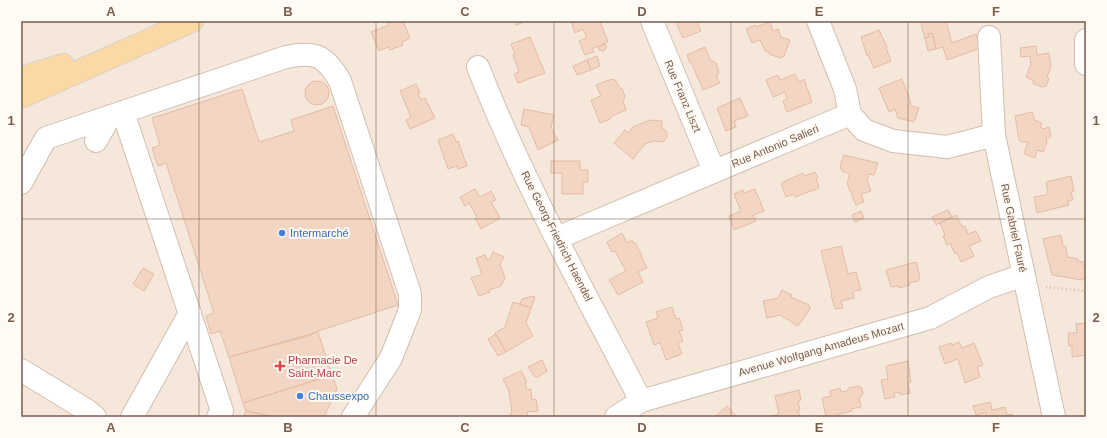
<svg xmlns="http://www.w3.org/2000/svg" width="1107" height="438" viewBox="0 0 1107 438" font-family="Helvetica,sans-serif">
<rect width="100%" height="100%" fill="#fdf6ec"/>
<path fill="#f5e8da" d="M21,21H1086V417H21Z"/>
<path fill="#f3d5c3" stroke="#e6bba3" d="M387,21H403L410,38L402,42L403,45L390,50L388,47L379,51L371,32L389,25Z
M515,21H527L516,25Z
M571,21H600L608,42L592,49L594,52L585,55L579,41L587,38L583,29L575,33Z
M677,21H697L701,31L683,38L676,22Z
M920,21H946L952,43L976,34L981,48L947,60L943,47L936,49L932,33L928,34L929,37L925,38Z
M770,22L773,31L778,29L781,37L790,40L784,56L780,58L769,54L770,53L765,51L760,40L752,43L746,29L755,25L756,27Z
M879,30L887,47L886,48L891,61L874,68L868,55L867,56L861,37Z
M932,33L936,49L928,51L925,38L929,37L928,34Z
M530,37L545,73L518,83L514,74L519,72L513,55L515,54L511,44Z
M605,44L606,47L605,50L602,51L599,50L598,47Z
M1036,46L1037,55L1049,53L1051,67L1047,77L1049,79L1046,86L1042,87L1033,83L1034,81L1026,77L1031,64L1030,56L1021,57L1020,48Z
M705,47L711,62L712,61L716,63L719,72L718,75L716,76L720,83L703,90L691,62L690,63L687,55Z
M597,56L600,66L591,70L587,60Z
M587,60L591,70L577,75L573,66Z
M795,74L799,82L804,79L812,102L787,112L783,101L787,99L785,92L773,97L766,80L778,75L780,80Z
M612,79L616,81L620,88L622,89L625,96L624,100L623,101L626,110L610,117V119L600,123L591,100L601,96L596,85Z
M902,79L911,103L909,104V105L919,108L914,122L898,118L895,109L889,112L879,88Z
M305 93a12 12 0 1 1 24 0a12 12 0 1 1-24 0Z
M416,84L420,93L418,94L421,100L425,98L435,118L410,129L406,120L411,117L400,91Z
M242,89L259,142L294,131L291,120L333,106L398,305L312,333V335L229,357L220,331L211,334L206,316L214,313L166,163L158,166L152,148L160,145L152,118Z
M740,98L748,116L734,121L736,127L726,131L717,108Z
M524,109L554,115L551,127L558,140L538,150L529,127L521,125Z
M1032,112L1035,121H1038L1042,124L1040,127L1043,129L1049,127L1051,137L1046,139L1047,142L1043,152L1037,150L1035,158L1024,154L1028,142H1022L1019,140L1015,116Z
M650,120L662,121V129H664L667,132V138L663,142L654,141L645,144L633,159L614,143L625,130L628,133L633,127Z
M453,134L456,142L458,141L467,166L458,169L457,166L448,169L438,140Z
M844,155L878,163L874,175L869,174L867,180L871,191L861,194L864,202L856,205L847,183L850,174L842,171L840,166Z
M551,161H580V170H588V182H583V194H562V173H551Z
M815,172L818,178L816,179L819,188L795,197L793,194L786,197L781,183L803,173L804,176Z
M1071,176L1074,191L1071,192L1073,200L1068,201L1069,205L1037,213L1034,197L1046,195L1048,192L1046,182Z
M475,189L480,197L491,191L496,200L491,202L500,218L481,229L475,218L477,217L469,203L465,206L460,197Z
M755,189L764,211L753,215L756,221L734,230L729,216L741,211L734,194L743,190L744,193Z
M948,210L952,217L936,225L932,217Z
M861,211L864,218L855,222L852,215Z
M956,215L962,227L965,226L968,234L976,231L981,241L969,246L974,256L961,262L957,253L955,254L950,243L947,245L943,236L945,235L940,223Z
M622,233L627,243L632,240L633,243L635,242L642,256H641L647,268L638,272L643,282L618,295L609,280L626,271L615,251L612,252L607,242Z
M1061,235L1063,246H1065L1068,257L1078,259V261L1083,262V266L1086,269V274L1085,278L1082,280L1052,275L1043,239Z
M841,246L848,274L856,272L861,290L855,291L853,293L854,298L841,301L843,308L835,309L831,295L832,294L821,251Z
M493,252L504,257L500,264L505,278L501,286L489,290L490,292L479,296L471,278L482,274L476,258L485,255L487,260L490,259Z
M916,262L920,277L918,281L909,283L910,285L899,288V286L891,287L886,270Z
M143,268L154,274L144,291L133,284Z
M782,290L792,295L791,297L809,305L810,309L798,326L780,315L767,318L763,301L778,298Z
M533,296L535,297L531,308L520,304L522,299Z
M513,302L531,308L526,323L533,336L506,352L495,333L505,327Z
M672,307L676,319L679,318L683,330L679,331L683,341L678,343L682,354L666,360L660,343L654,345L646,322L658,318L656,312Z
M1086,323V355L1072,357V346H1069L1068,333H1077L1076,324Z
M318,332L332,375L243,403L229,357Z
M496,334L506,352L498,356L488,339Z
M959,342L962,348L974,343L983,365L977,367L980,377L965,383L958,359L945,364L939,347L951,343L952,345Z
M542,360L547,371L538,377H535L528,367Z
M908,361L911,382L908,383L910,393L900,395L899,392L894,393L895,397L885,399L881,380L888,379L886,366Z
M521,371L527,382L525,383L527,390L531,389L532,400L536,399L538,411L527,412L528,417H511L510,414L512,413L509,391L503,379Z
M332,375L337,389L324,417H276L246,411L243,403Z
M859,386L862,388L863,394L861,397L859,398L861,407L851,409L852,411L836,415L837,417H826L822,398L831,396L830,391L840,388L841,392L847,391L849,388Z
M799,390L801,400L798,401L800,410H798L800,417H768L779,414L775,396Z
M990,402L992,410L1005,407L1007,415L1012,414L1013,417H986V413L976,415L973,406Z
M727,406L737,417H715Z
M246,411L276,417H243Z"/>
<g fill="none" stroke-linecap="round" stroke-linejoin="round">
<g stroke="#d1beb0" stroke-width="24">
<path id="minor" d="M652,21L714,171
M818,21L845,89L850,114
M989,37L994,135L1054,417
M1086,40V64
M478,67C523,182 584,291 641,401
M123,112L222,411L218,417
M96,141L110,116
M21,183L46,138L286,57C315,51 325,55 340,81L410,294V310L391,358L353,417
M557,238L850,114L864,130L893,141L947,147L994,135
M21,370L88,411L95,417
M132,417L190,313
M616,417L641,401L930,318L989,287L1024,275"/>
</g>
<g stroke="#dad1cd" stroke-width="24">
<path id="major" d="M21,78L63,65
M21,97L192,21"/>
</g>
<path stroke="#d9b8a5" stroke-width="2.5" stroke-dasharray="1 3" stroke-linecap="butt" d="M1046,287L1086,291"/>
<use href="#minor" stroke="#fff" stroke-width="22"/>
<use href="#major" stroke="#fbd9a5" stroke-width="22"/>
</g>
<path fill="none" stroke="#7a5c4d" stroke-width="1" stroke-opacity="0.55" d="M199,21V417M376,21V417M554,21V417M731,21V417M908,21V417M21,219H1086"/>
<g fill="#3f7fe0" stroke="#fffaf3" stroke-width="1.5">
<circle cx="282" cy="233" r="4"/>
<circle cx="300" cy="396" r="4"/>
</g>
<path fill="#e0444e" stroke="#fffaf3" stroke-width="1.5" d="M278 360h4v4h4v4h-4v4h-4v-4h-4v-4h4z"/>
<g text-anchor="middle" dominant-baseline="central" stroke-width="4" stroke-linejoin="round" paint-order="stroke">
<g font-size="11" fill="#7a5c4d" stroke="#fffaf3">
<text transform="translate(683 96) rotate(67)">Rue Franz Liszt</text>
<text transform="translate(775 146) rotate(-23)">Rue Antonio Salieri</text>
<text transform="translate(1014 228) rotate(78)">Rue Gabriel Fauré</text>
<text transform="translate(557 236) rotate(63)">Rue Georg-Friedrich Haendel</text>
<text transform="translate(821 349) rotate(-16)">Avenue Wolfgang Amadeus Mozart</text>
</g>
<g font-size="11" fill="#366cbe" stroke="#fffaf3" text-anchor="start">
<text x="290" y="233">Intermarché</text>
<text x="308" y="396">Chaussexpo</text>
</g>
<g font-size="11" fill="#be3a42" stroke="#fffaf3" text-anchor="start">
<text x="288" y="360">Pharmacie De<tspan x="288" dy="13">Saint-Marc</tspan></text>
</g>
</g>
<rect width="1107" height="438" fill="none" stroke="#fffaf3" stroke-width="44"/>
<rect x="22" y="22" width="1063" height="394" fill="none" stroke="#7a5c4d" stroke-width="1.5"/>
<g font-size="13" text-anchor="middle" font-weight="bold" fill="#7a5c4d">
<text x="111" y="16">A</text>
<text x="288" y="16">B</text>
<text x="465" y="16">C</text>
<text x="642" y="16">D</text>
<text x="819" y="16">E</text>
<text x="996" y="16">F</text>
<text x="11" y="125">1</text>
<text x="1096" y="125">1</text>
<text x="11" y="322">2</text>
<text x="1096" y="322">2</text>
<text x="111" y="432">A</text>
<text x="288" y="432">B</text>
<text x="465" y="432">C</text>
<text x="642" y="432">D</text>
<text x="819" y="432">E</text>
<text x="996" y="432">F</text>
</g>
</svg>
